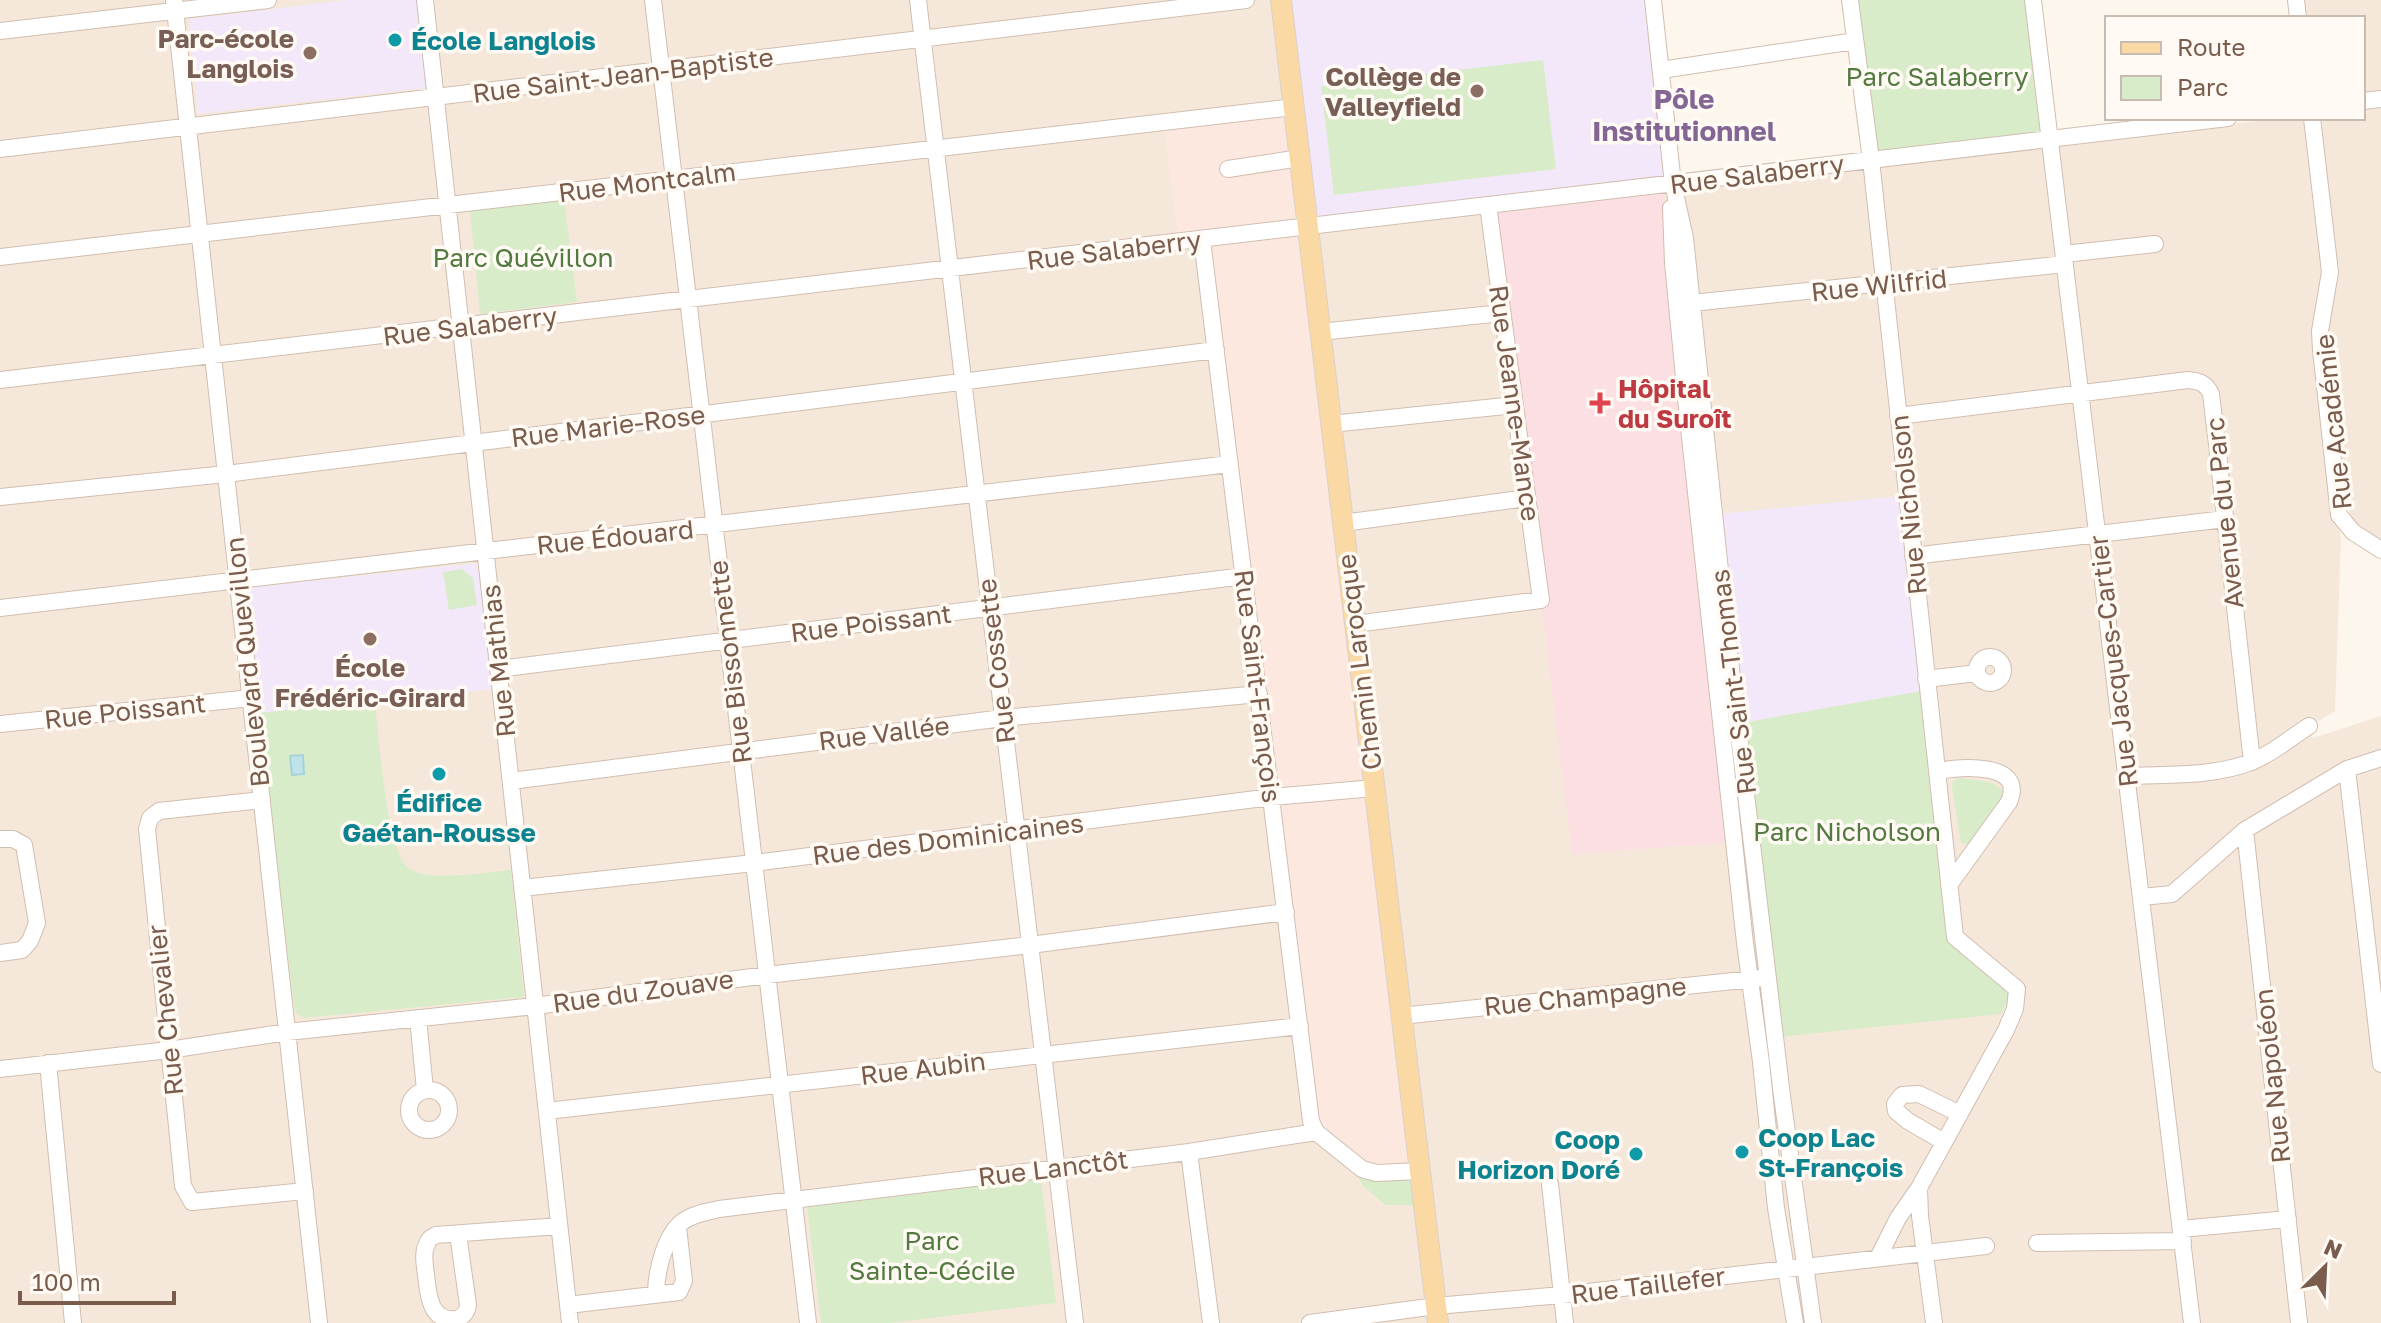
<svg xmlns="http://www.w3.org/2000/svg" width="2381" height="1323" viewBox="0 0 2381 1323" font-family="'Golos Text',sans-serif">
<rect width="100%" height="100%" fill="#fdf6ec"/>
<path fill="#f5e8da" d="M0,0H1274L1287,114L1207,242L1355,1172L1362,1185L1385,1205H1418L1300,232L2283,118H2304L2327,276L2320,382L2325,469L2341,537L2335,711L2309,727L2313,738L2381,716V1323H0Z
M2303,0H2381V557L2351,520L2334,412L2327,337L2339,268L2331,224L2318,118H2363V18H2306Z"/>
<path fill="#fde8e0" d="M1287,114L1413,1174L1377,1177L1322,1147L1207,243L1179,246L1164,127Z"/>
<path fill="#f3e8fa" d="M347,0H420L434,87L198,114L189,19Z
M1284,0H1650L1669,181L1310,223Z
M1902,496L1922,691L1742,723L1718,514Z
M478,563L494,689L259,713L246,588Z"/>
<path fill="#fbdfe3" d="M1663,186L1730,842L1572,854L1541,600L1488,205Z"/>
<path fill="#d8ecc9" d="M1850,0H2033L2051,140L1871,160Z
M1543,60L1556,169L1334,195L1321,86Z
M564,200L577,302L480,314L470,211Z
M462,569L473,578L477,605L449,610L443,572Z
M1922,691L1951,939L2011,993L2001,1014L1779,1037L1742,723Z
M375,701C378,731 387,853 408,868C429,883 486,872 511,870L524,997L304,1018L297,1014L294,1006L259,713Z
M1958,778C1974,780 2001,779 2005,797L1971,844L1961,843L1952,788L1953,781Z
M1355,1172L1413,1174L1418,1205H1385L1362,1185Z
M1041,1179L1056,1303L889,1323H821L807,1207Z"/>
<path fill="#bfe3e8" stroke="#a5d3da" stroke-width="2" d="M303,755L304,774L292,775L290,756Z"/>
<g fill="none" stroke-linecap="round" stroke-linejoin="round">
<g stroke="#d1beb0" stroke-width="18">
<path id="minor" d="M174,0L319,1323
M425,0L570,1323
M653,0L808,1323
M918,0L1075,1323
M1653,0L1673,184L1685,238L1725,618L1782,1096L1813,1323
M1850,0L1871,160L1955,937L2017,989L2015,1009L2006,1030L1919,1188L1920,1216L1934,1323
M2033,0L2192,1323
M2296,0L2298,18
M0,31L268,0
M1661,70L1855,41
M2363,101L2381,99
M2312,118L2330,272L2320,331L2321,350L2339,515L2353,532L2381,550
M0,149L1246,0
M1228,169L1300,158
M1671,208L1673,263L1688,419L1745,943L1761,1062L1776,1208L1795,1323
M1202,240L1311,1121L1316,1132
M2064,254L2155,244
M0,257L1294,107
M1692,303L2065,264
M1320,332L1502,313
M0,380L2228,118
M1898,416L2188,380C2199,381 2206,383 2211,394L2217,444L2252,762
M1331,424L1515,405
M0,497L226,474L1216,350
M1343,523L1527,498
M1913,556L2225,519
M0,608L1230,464
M1355,624L1541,600L1488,205
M1977 670a13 13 0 1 1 26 0a13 13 0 1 1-26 0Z
M498,669L1244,576
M1926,679L1977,673
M0,724L251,698
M2347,769L2381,1064
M1938,771C1960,767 2026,761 2009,802L1949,885
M2127,776C2167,774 2213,777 2251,762C2272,754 2290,738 2309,726
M511,781L1003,718L1259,694
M262,800L159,811L150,818L147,829L183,1186L192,1202L305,1191
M2245,830L2299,1323
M0,839H13L24,845L37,923L30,941L22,950L0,953
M522,888L754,863L1272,797L1374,788
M2142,897L2172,894L2245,830L2347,769L2381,758
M1401,1016L1762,978
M418,1018L425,1090
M48,1063L73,1323
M0,1069L169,1050L287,1032L535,1006L767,975L1030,945L1286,912
M409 1110a20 20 0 1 1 40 0a20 20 0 1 1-40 0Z
M547,1111L1300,1026
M1944,1142L1908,1121L1896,1111L1895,1104L1902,1095L1919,1094L1960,1114
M1189,1152L1211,1323
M1550,1184L1565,1323
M2181,1229L2288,1219
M458,1234L468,1305C467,1312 464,1316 457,1319C429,1323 428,1292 426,1275C425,1266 422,1253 427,1244C429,1238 431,1238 436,1235L559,1226
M2037,1243L2183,1241
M1878,1258L1898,1218L1919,1188
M656,1294C656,1273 664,1237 682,1222C692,1214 707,1212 719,1209L1189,1152L1316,1132L1362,1169L1376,1173L1420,1171
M568,1305L679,1292L684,1281L678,1227
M1310,1323L1436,1306L1562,1295L1986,1246"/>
</g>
<g stroke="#dad1cd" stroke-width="22">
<path id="major" d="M1281,0L1438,1323"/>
</g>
<use href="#minor" stroke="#fff" stroke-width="16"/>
<use href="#major" stroke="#fbd9a5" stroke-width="20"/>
</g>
<g fill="#0f9aa8" stroke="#fffaf3" stroke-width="3">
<circle cx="395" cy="40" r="8"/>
<circle cx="439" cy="774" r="8"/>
<circle cx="1742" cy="1152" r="8"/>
<circle cx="1636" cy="1154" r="8"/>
</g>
<g fill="#8d6e63" stroke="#fffaf3" stroke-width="3">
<circle cx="310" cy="53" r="8"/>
<circle cx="1477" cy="91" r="8"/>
<circle cx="370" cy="639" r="8"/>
</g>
<path fill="#e0444e" stroke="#fffaf3" stroke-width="3" d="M1596 391h8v8h8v8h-8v8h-8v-8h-8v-8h8z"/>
<g text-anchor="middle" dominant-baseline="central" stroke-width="7" stroke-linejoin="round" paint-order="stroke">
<g font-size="26" font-weight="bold" fill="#785e54" stroke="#fffaf3" text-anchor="end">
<text x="294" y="38">Parc-école<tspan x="294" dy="30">Langlois</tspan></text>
<text x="1461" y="76">Collège de<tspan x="1461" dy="30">Valleyfield</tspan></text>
<text x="370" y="667" text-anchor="middle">École<tspan x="370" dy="30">Frédéric-Girard</tspan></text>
</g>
<g font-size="26" font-weight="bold" fill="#0d838f" stroke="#fffaf3" text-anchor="start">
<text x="411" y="40">École Langlois</text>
<text x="439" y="802" text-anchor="middle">Édifice<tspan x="439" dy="30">Gaétan-Rousse</tspan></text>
<text x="1758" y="1137">Coop Lac<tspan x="1758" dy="30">St-François</tspan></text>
<text x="1620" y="1139" text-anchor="end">Coop<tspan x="1620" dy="30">Horizon Doré</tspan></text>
</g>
<g font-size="26" fill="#7a5c4d" stroke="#fffaf3">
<text transform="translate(623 75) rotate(-7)">Rue Saint-Jean-Baptiste</text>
<text transform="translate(1757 174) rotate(-7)">Rue Salaberry</text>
<text transform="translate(647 182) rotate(-7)">Rue Montcalm</text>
<text transform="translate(1114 250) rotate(-7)">Rue Salaberry</text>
<text transform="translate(1879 285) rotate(-6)">Rue Wilfrid</text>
<text transform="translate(470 326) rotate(-7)">Rue Salaberry</text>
<text transform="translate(1515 403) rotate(82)">Rue Jeanne-Mance</text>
<text transform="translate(2333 422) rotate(-96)">Rue Académie</text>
<text transform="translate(608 426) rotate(-7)">Rue Marie-Rose</text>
<text transform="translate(1908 505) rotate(-96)">Rue Nicholson</text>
<text transform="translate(2224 513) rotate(-96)">Avenue du Parc</text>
<text transform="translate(615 537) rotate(-6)">Rue Édouard</text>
<text transform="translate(871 623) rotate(-7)">Rue Poissant</text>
<text transform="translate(498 661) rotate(-96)">Rue Mathias</text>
<text transform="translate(996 661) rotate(-97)">Rue Cossette</text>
<text transform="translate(2113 661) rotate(-97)">Rue Jacques-Cartier</text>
<text transform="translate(247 662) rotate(-96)">Boulevard Quevillon</text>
<text transform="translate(730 662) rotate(-97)">Rue Bissonnette</text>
<text transform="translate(1359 662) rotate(-97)">Chemin Larocque</text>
<text transform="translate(1733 682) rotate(-97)">Rue Saint-Thomas</text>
<text transform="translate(1258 686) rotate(83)">Rue Saint-François</text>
<text transform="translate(125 711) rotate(-6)">Rue Poissant</text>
<text transform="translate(884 733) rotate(-7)">Rue Vallée</text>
<text transform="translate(948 839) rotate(-7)">Rue des Dominicaines</text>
<text transform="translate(643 991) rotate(-8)">Rue du Zouave</text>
<text transform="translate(1585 996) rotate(-6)">Rue Champagne</text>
<text transform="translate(165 1010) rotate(-96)">Rue Chevalier</text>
<text transform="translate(923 1068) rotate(-7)">Rue Aubin</text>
<text transform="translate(2272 1076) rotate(-96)">Rue Napoléon</text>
<text transform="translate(1053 1168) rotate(-7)">Rue Lanctôt</text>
<text transform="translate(1648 1285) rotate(-7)">Rue Taillefer</text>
</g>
<g font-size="26" fill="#537a41" stroke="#fffaf3">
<text x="1937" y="76">Parc Salaberry</text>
<text x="523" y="257">Parc Quévillon</text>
<text x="1847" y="831">Parc Nicholson</text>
<text x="932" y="1240">Parc<tspan x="932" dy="30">Sainte-Cécile</tspan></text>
</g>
<g font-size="26" font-weight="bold" fill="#be3a42" stroke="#fffaf3" text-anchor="start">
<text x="1618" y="388">Hôpital<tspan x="1618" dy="30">du Suroît</tspan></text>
</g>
<g font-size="28" font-weight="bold" fill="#846695" stroke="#fffaf3">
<text x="1684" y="98">Pôle<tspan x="1684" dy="32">Institutionnel</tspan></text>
</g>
</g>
<rect x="2105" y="16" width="260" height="104" fill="#fffaf3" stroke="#cabbb1" stroke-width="2"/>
<rect x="2121" y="42" width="40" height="12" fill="#fbd9a5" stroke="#cabbb1" stroke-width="2"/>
<text x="2177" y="56" font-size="24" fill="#7a5c4d">Route</text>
<rect x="2121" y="76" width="40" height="24" fill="#d8ecc9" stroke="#cabbb1" stroke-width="2"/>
<text x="2177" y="96" font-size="24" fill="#7a5c4d">Parc</text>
<g transform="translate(2325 1267) rotate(24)" stroke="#fffaf3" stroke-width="6" paint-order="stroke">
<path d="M0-6L14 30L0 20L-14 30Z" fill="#7a5c4d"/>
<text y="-12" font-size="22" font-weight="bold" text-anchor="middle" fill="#7a5c4d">N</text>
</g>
<path d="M20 1291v12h154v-12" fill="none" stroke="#7a5c4d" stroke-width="4"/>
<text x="32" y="1291" font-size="24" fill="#7a5c4d" stroke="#fffaf3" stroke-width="6" paint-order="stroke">100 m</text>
</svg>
